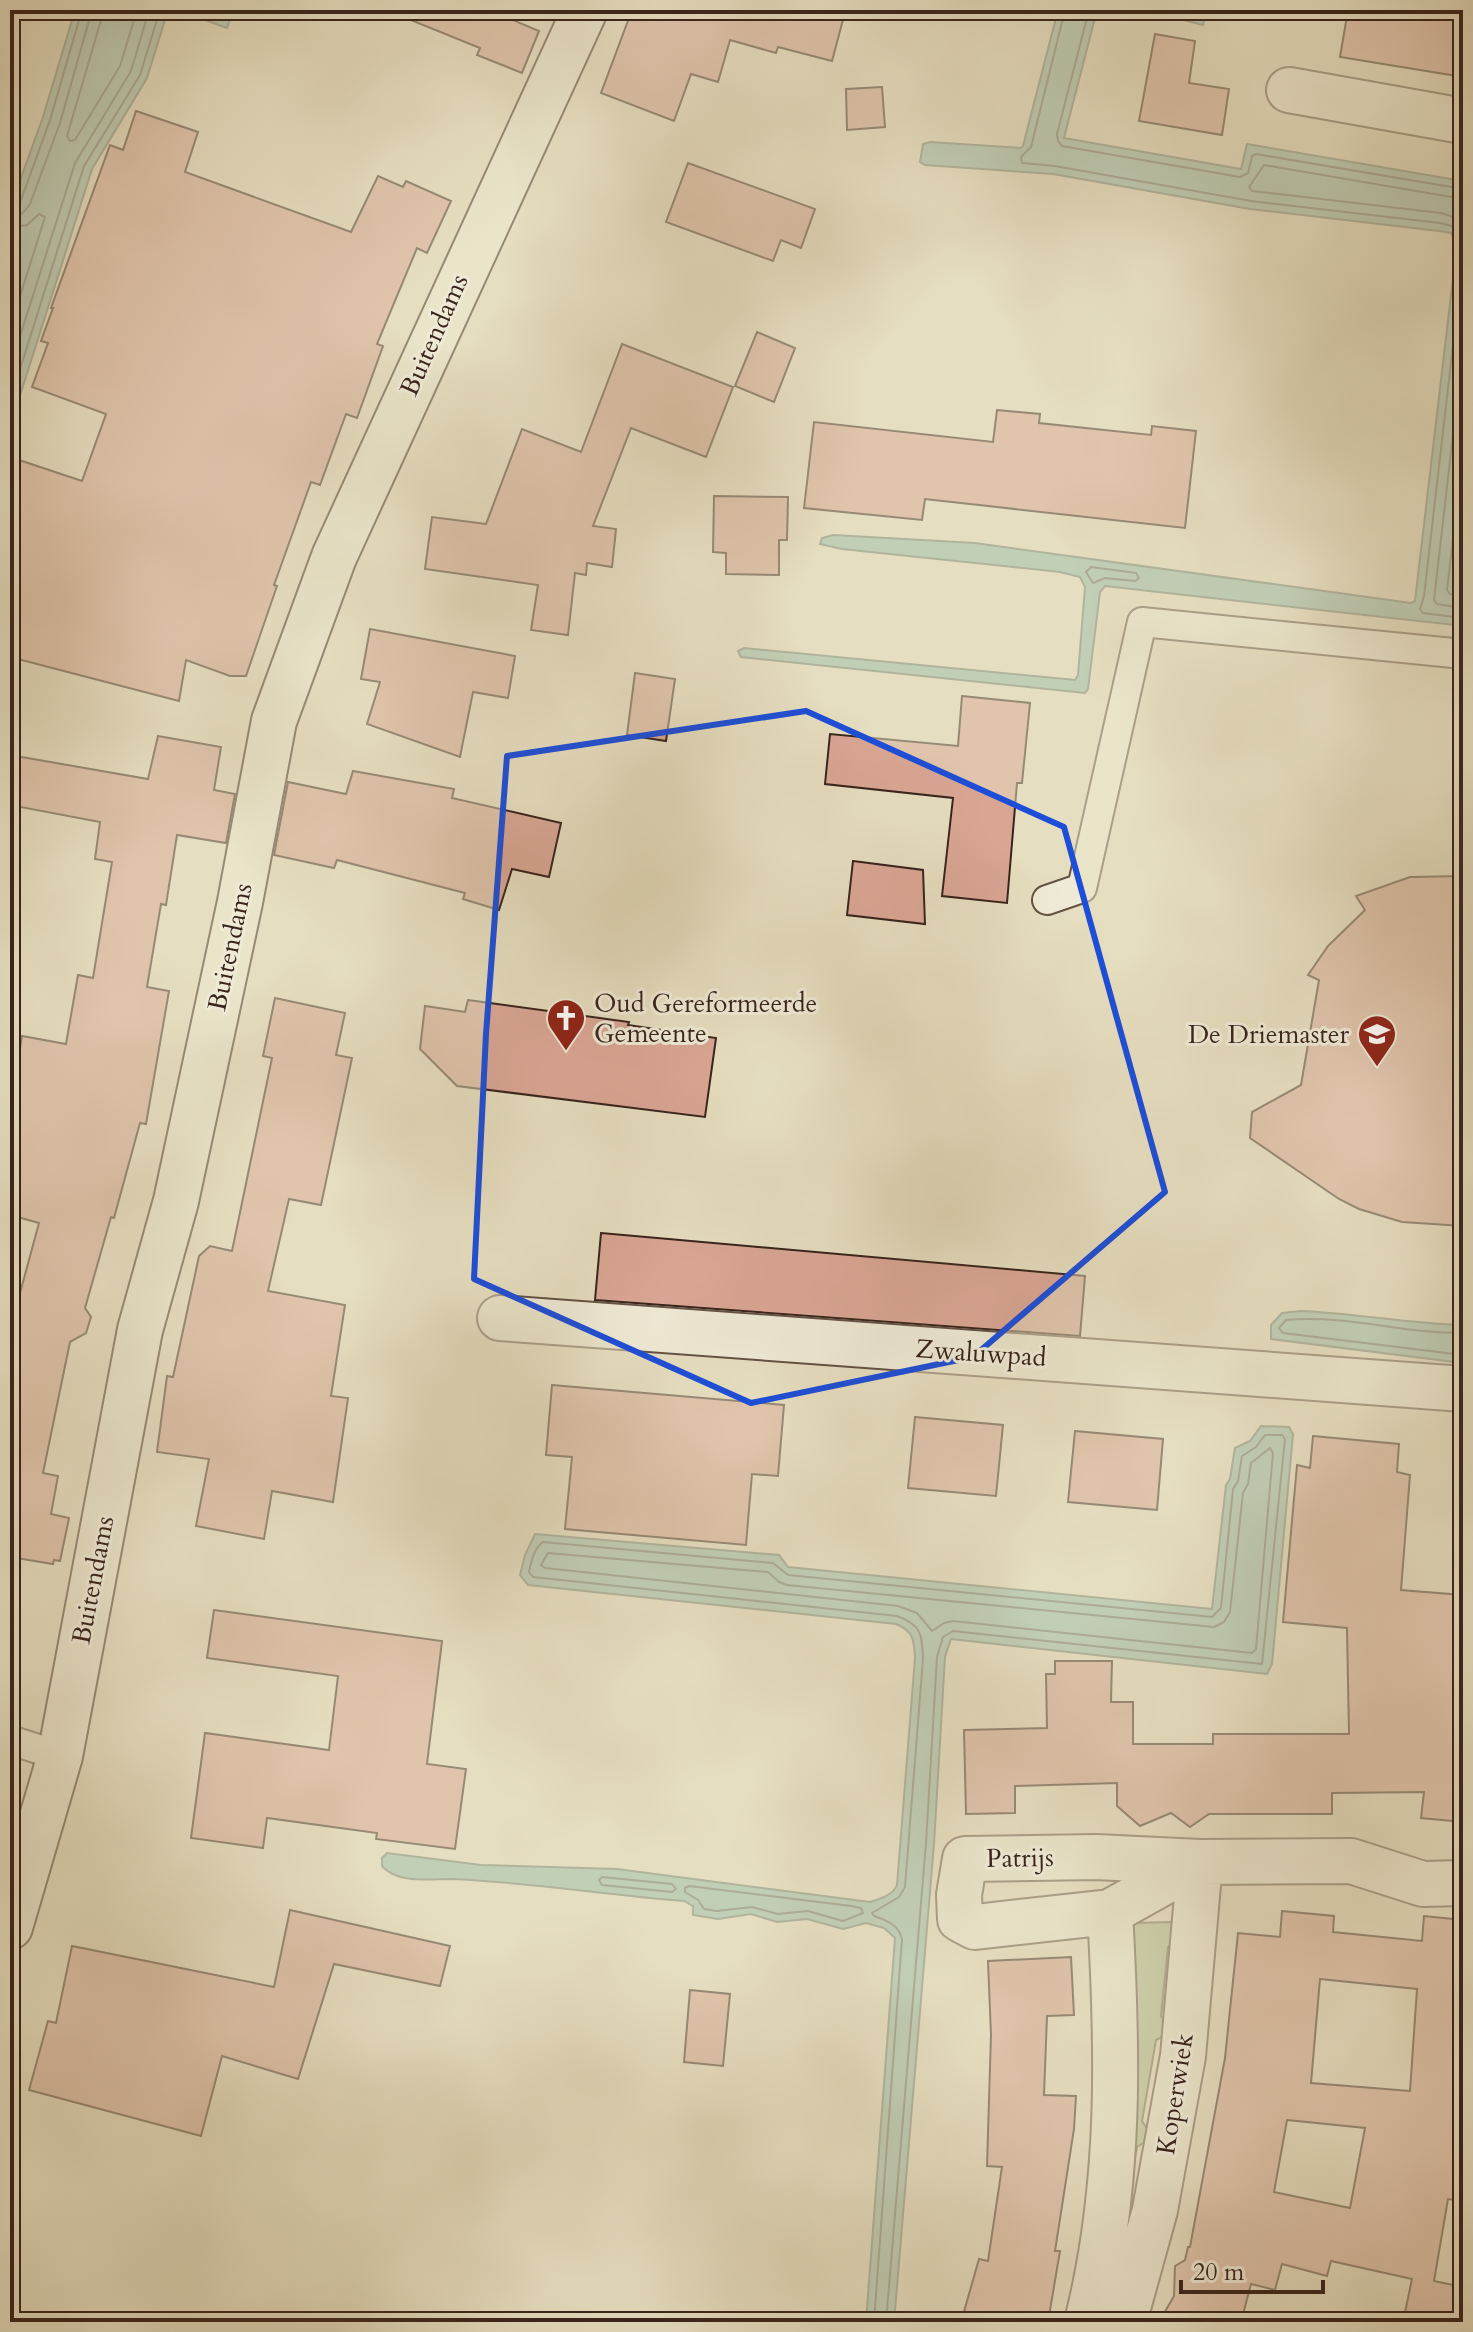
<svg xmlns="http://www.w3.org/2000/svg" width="1473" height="2332" viewBox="0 0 1473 2332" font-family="Cardo,serif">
<rect width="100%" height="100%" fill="#e6dec0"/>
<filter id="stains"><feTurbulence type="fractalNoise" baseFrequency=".0025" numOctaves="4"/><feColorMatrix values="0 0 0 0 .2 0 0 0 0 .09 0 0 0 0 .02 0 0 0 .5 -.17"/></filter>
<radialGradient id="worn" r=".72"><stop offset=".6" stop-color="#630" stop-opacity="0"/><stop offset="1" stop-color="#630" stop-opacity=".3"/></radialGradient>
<path fill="#b2c295" stroke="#757358" stroke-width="2" d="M1172,1922L1182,1936L1168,1947L1161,2016L1172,2032L1156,2040L1142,2121L1153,2137L1137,2147L1124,2215L1136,2231L1111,2259L1121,1943L1133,1923Z"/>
<path fill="#97bdad" stroke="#718073" stroke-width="2" d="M75,10H168L147,78L92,169L10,427V208L43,117Z
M177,10H233L227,28Z
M1058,10H1097L1064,138L1241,169L1247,144L1463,181V626L1105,586L1100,592L1088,689L1085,693L741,657L738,651L744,648L1075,680L1078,675L1085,587L1080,577L1060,572L842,549L820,544L822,538L833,535L975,543L1411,603L1415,601L1457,244L1451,233L1439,231L1250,209L1053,174L925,165L920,162L923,144L930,142L1020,148L1023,146Z
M1143,10H1206L1203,25Z
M1301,1311C1355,1313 1408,1324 1463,1325V1363L1271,1339V1325L1282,1313Z
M1261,1426L1289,1427L1293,1434L1272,1664L1267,1674L951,1639L945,1657L934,1844L894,2322H866L895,1938L884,1928L866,1923L843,1929L807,1919L777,1922L751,1914L718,1919L693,1915V1906L684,1901C606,1895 529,1882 451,1879C429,1879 398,1884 382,1866V1858L387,1853L481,1865L617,1869L870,1902C880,1899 893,1895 897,1885L915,1658C914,1641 914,1631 896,1624L528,1585L520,1575L525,1555L535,1534L779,1555L788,1567L1212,1609L1226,1485L1230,1479L1235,1448L1250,1441Z"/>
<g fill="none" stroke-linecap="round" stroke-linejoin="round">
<path stroke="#687064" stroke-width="2" d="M104,10L67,136L70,141L75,140L120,66L137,10
M1065,10L1031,147L1021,157L1022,163L1055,166L1251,201L1440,223L1456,227L1463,238
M1089,10L1057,134L1058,141L1062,146L1240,177L1248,173L1252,156L1256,154L1463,189
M1463,199L1264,165L1249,187L1252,191L1441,213L1463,220
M10,206L17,205L21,200L50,120L82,10
M10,216L23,213L30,204L60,123L92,10
M10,228L27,225L39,214L45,217L10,328
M1463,259L1424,596L1420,609L1423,613L1463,618
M1463,347L1434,600L1437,604L1463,608
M10,368L75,163L131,71L149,10
M10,401L84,166L140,75L160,10
M1463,453L1447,590L1450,594L1463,596
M1091,567L1136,573L1139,578L1135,581L1105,578L1093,583L1086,572Z
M1463,1333C1404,1334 1345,1314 1286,1320L1279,1328L1283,1333L1463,1355
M1270,1448L1273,1453L1256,1649L1252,1653L953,1621L944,1623L932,1631L917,1613L898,1606L545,1568L541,1565L548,1553L768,1572L779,1582L787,1585L1214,1627L1224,1622L1230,1612L1243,1493L1248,1484L1251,1463Z
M602,1877L672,1884L676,1889L672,1892L602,1885L599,1880Z
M689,1886L851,1906L861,1908L863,1913L843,1921L808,1911L778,1914L752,1907L717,1911L704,1909L698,1900L685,1892V1888Z
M874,2322L902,1939C899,1925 886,1920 874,1916L872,1913L899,1897L905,1887L923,1659C922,1635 922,1625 897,1616L533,1577L529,1572C531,1562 534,1548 543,1542L773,1563L788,1575L1212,1617L1221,1608L1233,1489L1238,1481L1242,1456L1256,1447L1265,1435H1282L1285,1439L1262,1664L953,1631L943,1637L937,1657L926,1843L886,2322"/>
</g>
<path fill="#d9a694" stroke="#38241c" stroke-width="2" fill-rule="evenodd" d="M392,10H489L539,31L522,73L477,55L480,48L391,12Z
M632,10H817L844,16L832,61L778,47L776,53L730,40L718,82L691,74L674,121L601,93Z
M1348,10H1463V77L1340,57Z
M1155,34L1195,41L1189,83L1229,89L1222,135L1139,121Z
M882,87L885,127L847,130L846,89Z
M136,111L198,132L185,172L351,232L378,176L403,187L406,181L451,201L427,253L417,248L377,344L383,346L357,418L346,414L320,485L311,482L274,585L277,586L246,676H230L186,660L179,701L10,657V457L82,481L106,414L32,387L48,343L41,341L53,308H51L110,145L123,150Z
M688,163L815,209L801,248L781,240L773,261L666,222Z
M757,332L795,348L774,402L735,386Z
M622,344L733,387L706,457L631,428L593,526L616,529L612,567L587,563L586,575L575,573L568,635L531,630L538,585L425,569L432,517L486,524L522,429L581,452Z
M997,410L1040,414L1039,423L1151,435L1152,426L1196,431L1185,528L925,499L922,520L804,508L814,422L993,442Z
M714,496L788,497L787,540H779V575L726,574V553L713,552Z
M370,629L515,656L508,698L473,692L460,757L367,724L380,682L361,679Z
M635,673L675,679L666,741L627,735Z
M962,696L1030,703L1022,783H1017L1007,903L942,896L953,798L825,784L830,734L958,746Z
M158,736L221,747L214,790L235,794L226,843L177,835L166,905L161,904L147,987L169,991L146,1124L140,1123L114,1218L111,1217L85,1308L91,1317L86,1333L70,1342L43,1473L58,1476L51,1514L69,1518L60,1561L54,1560L53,1564L10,1557V1330L39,1223L10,1215V1107L22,1036L66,1044L78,975L93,978L112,862L95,859L100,822L10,805V755L148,779Z
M353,771L454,789L452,798L561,823L549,877L512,869L499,910L463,899L465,893L337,860L334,868L274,855L288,782L346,794Z
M853,861L923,870L925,924L847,915Z
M1463,876V1226L1402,1222L1359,1209L1339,1199L1250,1138L1252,1112L1301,1085L1319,980L1308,975L1328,946L1365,910L1356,896L1410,877Z
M275,998L345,1013L336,1055L352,1058L321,1205L289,1199L268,1291L345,1305L331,1396L348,1398L333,1502L272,1491L264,1539L196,1526L209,1459L157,1452L167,1376L173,1377L199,1256L210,1246L232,1251L272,1058L263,1056Z
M468,1000L629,1022L628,1025L716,1038L705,1117L457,1086L420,1049L425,1006L465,1012Z
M601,1233L1085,1276L1080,1336L595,1300Z
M552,1385L784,1405L778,1476L752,1474L746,1545L565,1529L572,1457L546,1455Z
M915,1417L1003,1425L996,1496L908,1488Z
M1075,1431L1163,1439L1157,1510L1068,1502Z
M1313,1436L1399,1444L1397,1472L1410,1475L1401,1590L1463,1595V1822L1421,1818L1424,1792L1332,1793V1814H1209L1190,1827L1171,1813L1140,1826L1117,1806V1783L1015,1786V1813L966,1814L964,1730L1047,1728L1046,1674H1055V1661H1112L1111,1702H1133V1744H1213V1734H1349L1347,1628L1283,1622L1297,1465L1310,1468Z
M214,1610L442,1641L427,1764L466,1769L455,1849L376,1839L377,1833L267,1818L263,1848L191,1838L205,1733L329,1750L338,1676L207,1658Z
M290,1910L450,1946L440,1986L334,1964L298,2079L222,2056L201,2136L29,2090L48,2021L56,2023L72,1946L274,1987Z
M1282,1911L1334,1916L1333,1932L1422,1941L1424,1916L1463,1920V2042L1459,2087H1463V2201L1448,2199L1434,2281L1463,2287V2322H1403L1412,2279L1331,2261L1327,2276L1282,2264L1275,2290L1251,2284L1241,2322H1159L1174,2296L1175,2266L1185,2260L1188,2247H1190L1225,2058L1238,1933L1280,1937ZM1320,1979L1417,1989L1410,2091L1311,2083ZM1287,2120L1365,2128L1350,2208L1274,2192Z
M1071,1957L1074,2015L1047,2016L1044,2095L1076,2096L1074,2129L1055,2251H1060L1048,2322H961L979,2259L988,2261L1002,2167L987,2166L991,2035L988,1961Z
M690,1990L730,1994L723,2066L684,2062Z"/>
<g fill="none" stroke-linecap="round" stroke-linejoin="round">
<g stroke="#645245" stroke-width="32">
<path id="lane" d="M1047,900L1082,888L1142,622L1463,654
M10,1740L60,1756"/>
</g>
<g stroke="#645245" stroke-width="48">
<path id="street" d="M1289,90L1463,121
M500,1318L1463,1389
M1200,1862L1110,1912L975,1927L960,1919L959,1895L965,1859L1096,1857L1200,1862L1351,1861L1423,1884L1463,1883
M1087,2322C1121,2186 1118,2051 1110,1912
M1124,2322L1155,2210L1183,2056L1200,1862"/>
</g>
<g stroke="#38241c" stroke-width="48">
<path id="secondary" d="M10,1927L60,1756L140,1330L176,1201L240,902L274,721L334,557L585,10"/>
</g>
<use href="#lane" stroke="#efead6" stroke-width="28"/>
<use href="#street" stroke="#efead6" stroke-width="44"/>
<use href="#secondary" stroke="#efead6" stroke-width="44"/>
</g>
<path d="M0 0H1473V2332H0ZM806,711L1064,827L1165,1192L973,1357L751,1403L474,1279L486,1034L507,756Z" fill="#e6dec0" fill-opacity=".55" fill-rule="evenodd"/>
<path fill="none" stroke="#1d4ed8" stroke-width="6" stroke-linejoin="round" d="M806,711L1064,827L1165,1192L973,1357L751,1403L474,1279L486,1034L507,756Z"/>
<defs>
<g id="church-pin" transform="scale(2)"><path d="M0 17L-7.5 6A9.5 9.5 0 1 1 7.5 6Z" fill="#8f2418" stroke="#efead6"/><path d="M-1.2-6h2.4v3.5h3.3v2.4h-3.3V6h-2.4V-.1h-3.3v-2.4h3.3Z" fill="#fff"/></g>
<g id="school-pin" transform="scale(2)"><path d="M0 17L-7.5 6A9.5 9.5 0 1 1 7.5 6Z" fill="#8f2418" stroke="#efead6"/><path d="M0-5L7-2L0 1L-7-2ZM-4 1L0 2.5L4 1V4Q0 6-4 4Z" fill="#fff"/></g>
</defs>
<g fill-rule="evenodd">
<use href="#church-pin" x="566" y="1018"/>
<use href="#school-pin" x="1377" y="1034"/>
</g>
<g text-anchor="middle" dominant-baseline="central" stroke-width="6" stroke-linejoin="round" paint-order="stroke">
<g font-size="26" fill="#38241c" stroke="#efead6">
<text transform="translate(434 335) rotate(-66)">Buitendams</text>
<text transform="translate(230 947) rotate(-78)">Buitendams</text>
<text transform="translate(981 1353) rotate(4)">Zwaluwpad</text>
<text transform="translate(93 1580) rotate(-79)">Buitendams</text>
<text transform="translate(1020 1858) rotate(-1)">Patrijs</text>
<text transform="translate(1175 2094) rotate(-81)">Koperwiek</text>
</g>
<g font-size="26" fill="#38241c" stroke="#efead6" text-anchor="start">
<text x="594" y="1003">Oud Gereformeerde<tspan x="594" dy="30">Gemeente</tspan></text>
<text x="1349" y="1034" text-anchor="end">De Driemaster</text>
</g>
</g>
<rect width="1473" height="2332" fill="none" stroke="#e6dec0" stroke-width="40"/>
<rect x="12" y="12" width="1449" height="2308" fill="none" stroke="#38241c" stroke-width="4"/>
<rect x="20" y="20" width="1433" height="2292" fill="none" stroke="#38241c" stroke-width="2"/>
<path d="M1181 2280v12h142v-12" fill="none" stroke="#38241c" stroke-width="4"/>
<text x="1193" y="2280" font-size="24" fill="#38241c" stroke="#efead6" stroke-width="6" paint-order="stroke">20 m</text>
<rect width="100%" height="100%" filter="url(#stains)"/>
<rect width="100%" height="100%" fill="url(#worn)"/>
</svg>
